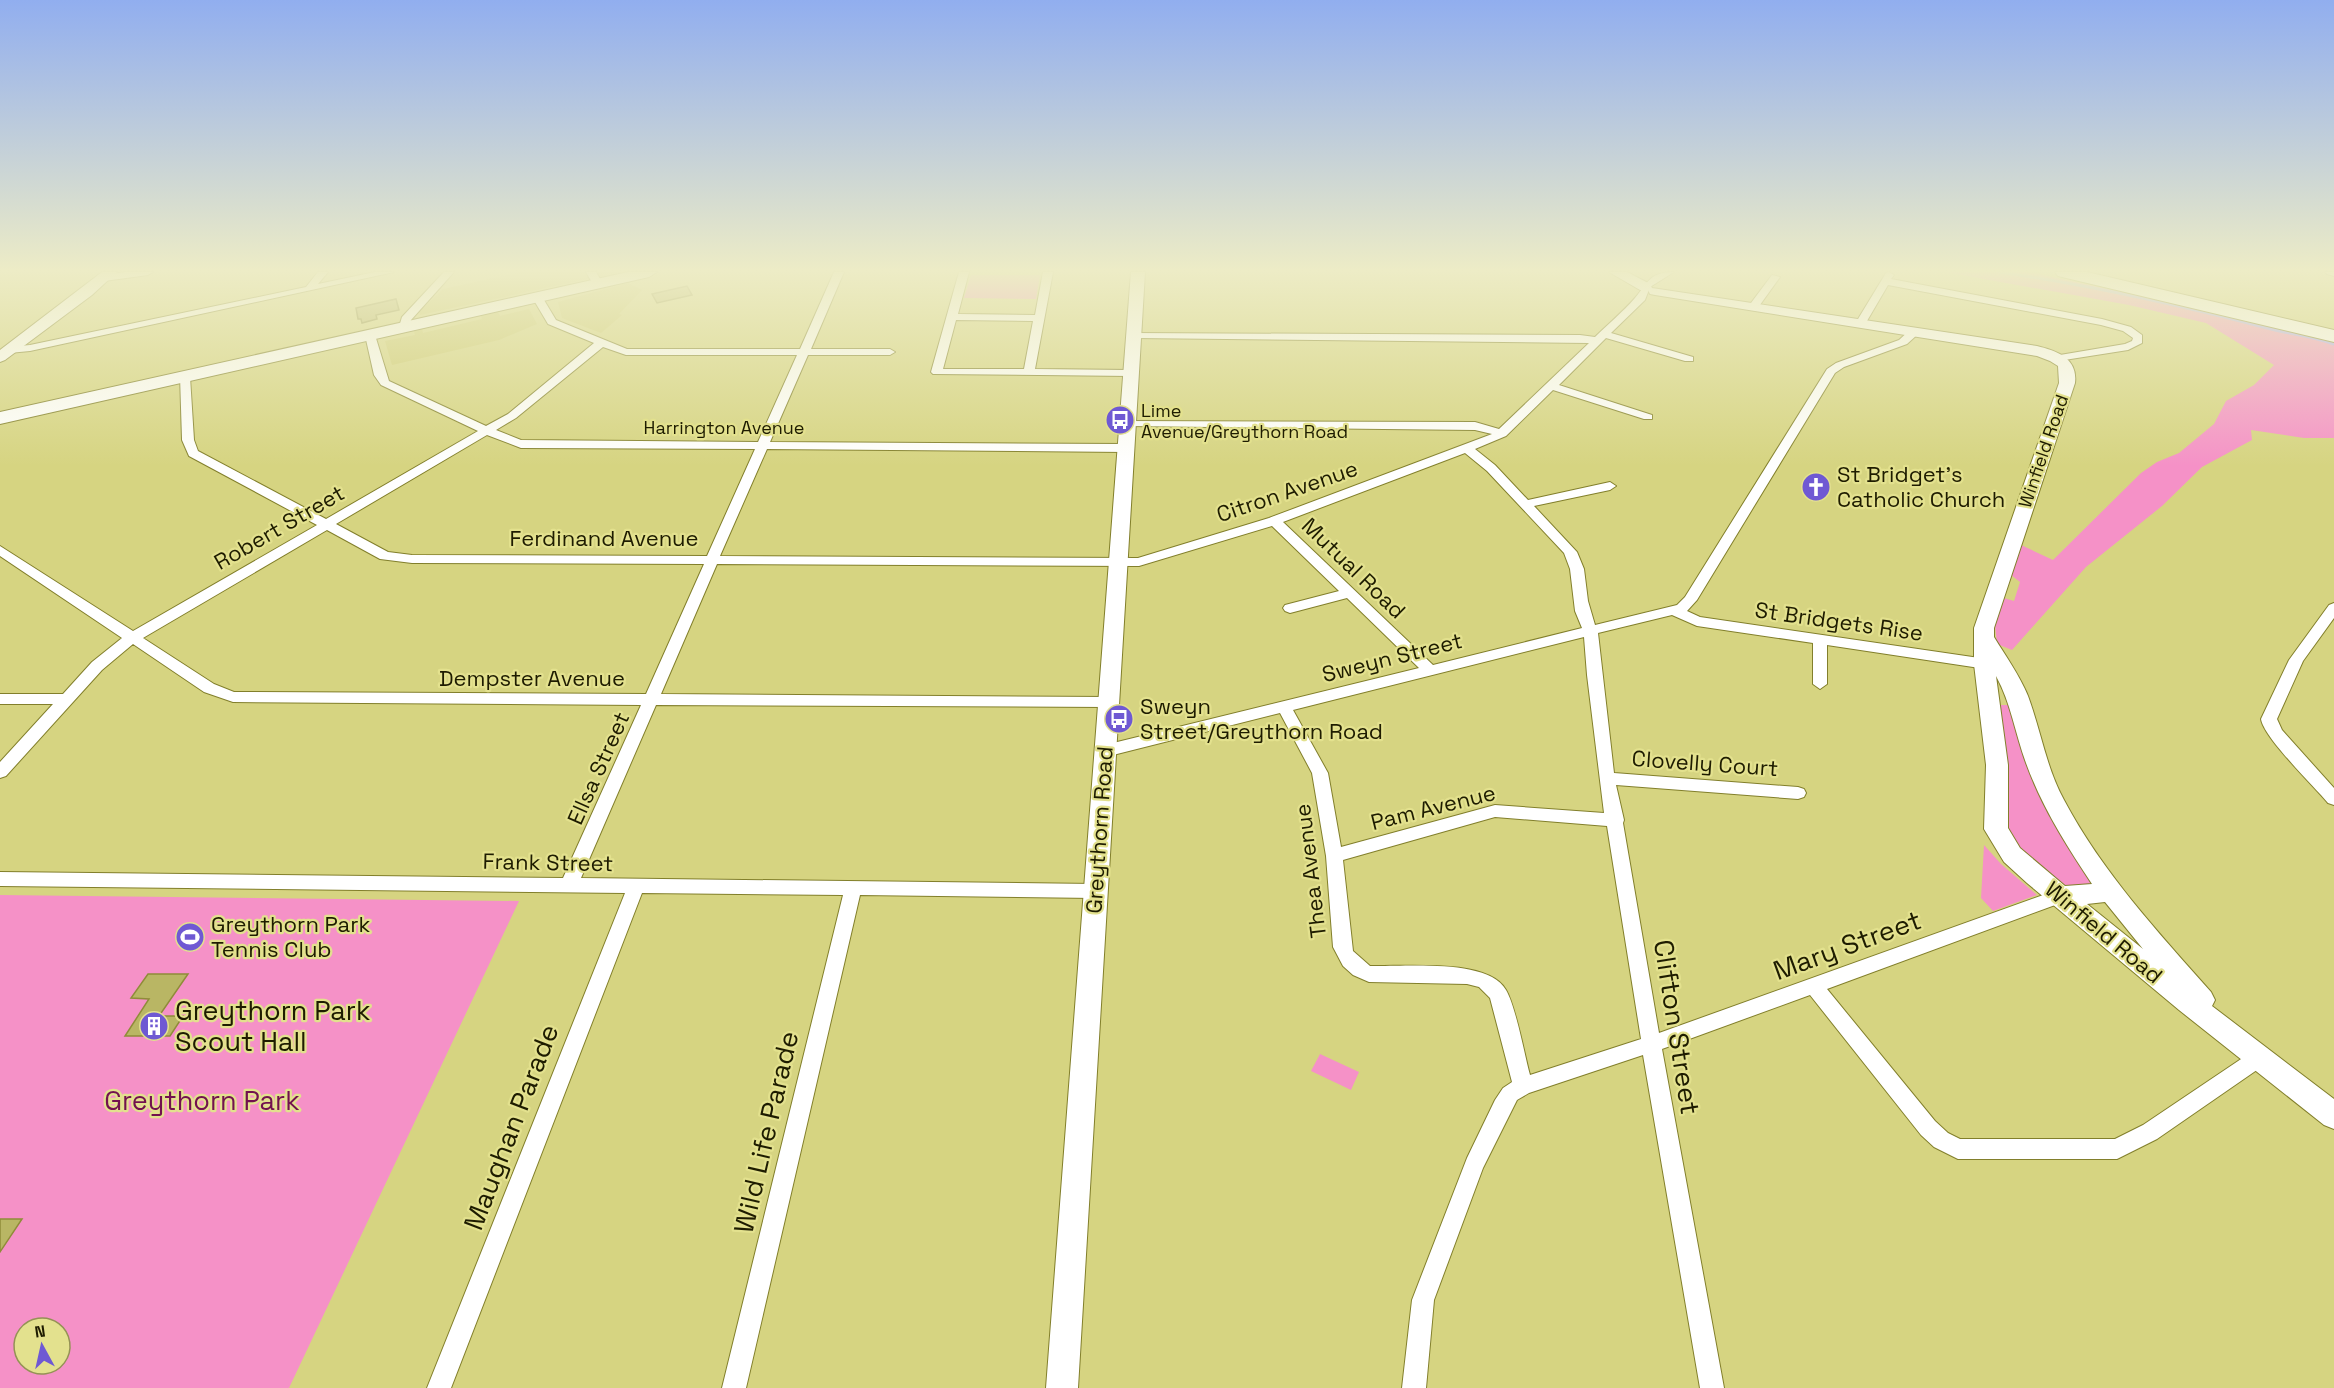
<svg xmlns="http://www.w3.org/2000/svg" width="2334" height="1388" viewBox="0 0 2334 1388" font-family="'Space Grotesk',sans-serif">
<rect width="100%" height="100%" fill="#d6d481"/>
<path fill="#cdca6e" d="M521,272H620L420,315L419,312L443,289Z
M628,283L642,290L619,314L622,315L601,333L562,318L558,302Z
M529,309L537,324L499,340L392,365L385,341L415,335L414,331L422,329L423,333L482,319L481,316L498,312L500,316Z"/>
<path fill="#f591c7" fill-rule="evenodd" d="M1945,272H2028L2334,338V438H2304L2251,430L2252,440L2202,467L2162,506L2086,567L2012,650L1997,644L1995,626L2004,598L2014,601L2020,582L2011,575L2021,545L2053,560L2141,473L2157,462L2179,453L2214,424L2226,401L2254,385L2274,365L2206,323L2129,305Z
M971,275H1040L1036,299L964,298Z
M1998,705H2009L2098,883L2060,889L2006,841Z
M1984,845L2001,864L2037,895L1993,911L1981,898Z
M0,895L519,901L289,1388H0ZM24,1328H60V1364H24Z
M1320,1054L1359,1072L1351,1090L1311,1071Z"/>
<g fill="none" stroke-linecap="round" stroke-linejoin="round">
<path stroke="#aea6fa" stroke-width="3" d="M1999,272C2090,285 2179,305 2267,328C2290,334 2312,336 2334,344"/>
</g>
<path fill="#b9b664" stroke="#8f8c39" stroke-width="1.5" d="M687,286L692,295L657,303L652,294Z
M396,299L399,310L376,315L377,319L362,323L361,319H358L356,308Z
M148,974H188L159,1016H183L170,1036H125L149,999L131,998Z
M0,1219H22L0,1252Z"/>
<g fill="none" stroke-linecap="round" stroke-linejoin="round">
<g stroke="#827f2b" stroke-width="2">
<path id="street" d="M126,272H153L148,275L104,281L99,278L104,275Z
M318,272H328L318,284L375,272H394L30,351L9,353L4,350L9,347L30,345L306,287Z
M444,272H454L411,320L408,329H400L399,327L402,317Z
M586,272H596L603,284L602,286H594Z
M834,272H844L811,349H890L895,352L890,355H808L770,442L1126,444L1132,448L1126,452L767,449L720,556L1138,558L1269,518L1492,434L1475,430L1128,426L1122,423L1124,421L1475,422L1499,429L1589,343L1134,338L1130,337V333L1580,335L1595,337C1608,324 1623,312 1635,298C1648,283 1649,272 1674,272L1650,287L1645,300L1611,333L1693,357V361H1685L1606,338L1559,385L1652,415V419H1644L1553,390L1506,436L1475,449L1495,465L1528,500L1610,482L1616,486L1610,490L1534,506L1577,552L1584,569L1588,601L1595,625L1677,605L1685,597L1827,369L1836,363L1899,340L1910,330H1918V334L1907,344L1844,367L1835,373L1697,600L1687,611L1700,617L1993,660L1998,661L2000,665L1998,669L1993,670L1827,645V684L1820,689L1813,684V643L1697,626L1672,615L1598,633L1614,773L1798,787L1804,789L1806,793L1804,797L1798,799L1616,785L1624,820L1623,823L1659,1033L2060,889L2066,891L2069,896L2066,901L1827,989L1935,1121L1948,1133L1960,1139H2115L2143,1125L2253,1051L2260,1048L2267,1051L2270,1057L2267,1063L2157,1139L2117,1159H1958L1934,1147L1921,1135L1810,995L1662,1049L1724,1388H1700L1643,1055L1529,1093L1517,1100L1483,1168L1434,1300L1426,1388H1402L1412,1300L1467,1158L1495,1100L1503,1088L1512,1082L1490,998L1479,987L1467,984L1369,982L1353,975L1343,966L1333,947L1326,856L1312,773L1280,713L1105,757L1099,755L1097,751L1099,747L1105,745L1419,668L1347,598L1290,613L1285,611L1283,608L1285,605L1339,591L1272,526L1139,566L717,564L661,694L1108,697L1116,702L1108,707L656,705L581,878L1095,884L1101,886L1104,891L1101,896L1095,898L860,895L746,1388H722L843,895L642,893L451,1388H427L625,893L0,886V872L563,878L641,705L233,702L204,692L133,644L102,670L6,776L0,778V762L53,704H0V694H63L92,662L122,638L0,556V546L133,631L317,525L189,456L182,440L180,375H188L190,377L194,440L198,451L326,519L478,431L381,385L374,375L365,335L366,333L370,332L375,335L389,381L486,426L508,414L594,343L548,324L532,297L533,295H541L556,320L627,349H800ZM603,347L626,355H797L758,442L521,440L496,430L516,418ZM487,435L521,448L755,449L707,556L412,555L388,552L336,524ZM1465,453L1487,471L1564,553L1570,569L1575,611L1582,628L1433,665L1283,522ZM327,530L380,559L412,563L704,564L646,694L234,692L214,684L143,638ZM1584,637L1587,675L1604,813L1495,805L1341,847L1328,773L1293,710ZM1495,817L1607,826L1641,1039L1530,1075C1524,1053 1516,1007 1506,990C1488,958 1404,967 1370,966L1353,951L1343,860Z
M959,272H969L958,314L1035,315L1043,272H1053L1035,369L1131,370L1137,373L1131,376L933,374L931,372ZM956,320L1033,321L1024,369H943Z
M1889,272L1894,275L1891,279L2102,319L2131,327L2142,335V343L2128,350L2058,361L2054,360V356L2125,344L2132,341L2133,338L2123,331L2101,325L1888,285L1864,326H1856L1855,324L1886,273Z
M2325,272H2334V276L2327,274Z
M1772,275L1780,277L1757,309H1749L1748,307Z
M2334,603V618L2303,661L2277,719L2282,730L2334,788V805L2328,803C2314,786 2264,738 2261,719L2289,660L2329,605Z"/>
</g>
<g stroke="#827f2b" stroke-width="2">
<path id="secondary" d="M102,272H117L92,295L5,360L0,362V350Z
M1131,272H1145L1078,1388H1046Z
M1609,272H1627L1650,284L1652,288L2037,346C2057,351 2078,358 2075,383L1994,628V637C2005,655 2020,676 2028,696C2041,731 2046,767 2064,800C2102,872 2158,932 2211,992L2215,1000L2212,1006L2334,1099V1129L2324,1125L2179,1010L2027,883L2004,862L1984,829L1986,765L1974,664V628L2059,383L2058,366L2050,361L2037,356L1655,295L1650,294L1648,290H1640ZM1996,676C2011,703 2015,733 2026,763C2042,807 2066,845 2092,884L2065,886L2020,848L2008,828V765ZM2105,902L2143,949L2087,904Z"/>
</g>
<g stroke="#827f2b" stroke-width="2">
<path id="primary" d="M628,272H657L649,277L0,424V412Z"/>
</g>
<g stroke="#827f2b" stroke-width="2">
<path id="highway" d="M2055,272H2087L2334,330V342L2058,276Z"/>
</g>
<use href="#street" fill="#fff" fill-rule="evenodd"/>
<use href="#secondary" fill="#fff" fill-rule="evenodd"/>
<use href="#primary" fill="#fff" fill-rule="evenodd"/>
<use href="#highway" fill="#fff" fill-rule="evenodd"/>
</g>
<linearGradient id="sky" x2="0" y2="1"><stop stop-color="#91aeef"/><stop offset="0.58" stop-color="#edecc6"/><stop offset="1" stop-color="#edecc6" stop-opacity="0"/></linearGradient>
<rect width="2334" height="466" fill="url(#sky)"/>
<defs>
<g id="bus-disc" transform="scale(1.5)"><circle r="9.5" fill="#6f59d3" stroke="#e3e18e"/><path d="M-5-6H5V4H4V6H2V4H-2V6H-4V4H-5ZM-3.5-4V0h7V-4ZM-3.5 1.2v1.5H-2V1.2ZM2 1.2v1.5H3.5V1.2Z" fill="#fff"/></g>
<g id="church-disc" transform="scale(1.5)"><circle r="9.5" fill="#6f59d3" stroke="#e3e18e"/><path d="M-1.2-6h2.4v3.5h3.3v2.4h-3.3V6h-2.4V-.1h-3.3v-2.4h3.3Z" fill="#fff"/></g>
<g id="stadium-disc" transform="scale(1.5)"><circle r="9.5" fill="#6f59d3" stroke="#e3e18e"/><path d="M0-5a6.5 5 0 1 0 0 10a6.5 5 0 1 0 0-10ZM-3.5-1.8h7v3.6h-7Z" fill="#fff"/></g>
<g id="building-disc" transform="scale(1.5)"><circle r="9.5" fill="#6f59d3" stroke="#e3e18e"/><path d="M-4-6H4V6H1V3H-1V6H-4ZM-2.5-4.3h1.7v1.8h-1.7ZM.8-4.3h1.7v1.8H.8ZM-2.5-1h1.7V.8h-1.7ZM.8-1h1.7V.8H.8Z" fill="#fff"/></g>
</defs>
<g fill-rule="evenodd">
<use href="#bus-disc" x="1120" y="420"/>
<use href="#church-disc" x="1816" y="487"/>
<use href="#bus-disc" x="1119" y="719"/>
<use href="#stadium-disc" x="190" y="937"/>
<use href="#building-disc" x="154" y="1026"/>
</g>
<g text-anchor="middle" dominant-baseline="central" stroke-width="4.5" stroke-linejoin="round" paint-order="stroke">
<g font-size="18" fill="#1e1c00" stroke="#e3e18e" text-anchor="start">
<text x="1141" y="410">Lime<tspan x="1141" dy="21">Avenue/Greythorn Road</tspan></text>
</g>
<g font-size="18" fill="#1e1c00" stroke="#e3e18e">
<text x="724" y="427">Harrington Avenue</text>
<text transform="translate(2043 451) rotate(-71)">Winfield Road</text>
</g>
<g font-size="22" fill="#1e1c00" stroke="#e3e18e" text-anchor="start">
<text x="1837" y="474">St Bridget's<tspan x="1837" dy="25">Catholic Church</tspan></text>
<text x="1140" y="706">Sweyn<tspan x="1140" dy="25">Street/Greythorn Road</tspan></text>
<text x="211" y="924">Greythorn Park<tspan x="211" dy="25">Tennis Club</tspan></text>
</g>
<g font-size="22" fill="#1e1c00" stroke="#e3e18e">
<text transform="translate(1287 491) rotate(-19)">Citron Avenue</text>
<text transform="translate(279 527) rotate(-30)">Robert Street</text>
<text x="604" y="538">Ferdinand Avenue</text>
<text transform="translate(1354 568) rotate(44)">Mutual Road</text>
<text transform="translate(1839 621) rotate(8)">St Bridgets Rise</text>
<text transform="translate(1392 657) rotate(-14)">Sweyn Street</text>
<text x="532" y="678">Dempster Avenue</text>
<text transform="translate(1705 763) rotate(4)">Clovelly Court</text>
<text transform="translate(598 768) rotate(-66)">Ellsa Street</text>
<text transform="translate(1433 807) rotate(-14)">Pam Avenue</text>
<text transform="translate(1099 830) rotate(-86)">Greythorn Road</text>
<text transform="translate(548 862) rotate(1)">Frank Street</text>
<text transform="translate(1310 871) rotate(-97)">Thea Avenue</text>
<text transform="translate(2104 932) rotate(40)">Winfield Road</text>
</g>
<g font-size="27" fill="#1e1c00" stroke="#e3e18e">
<text transform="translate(1847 945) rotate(-20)">Mary Street</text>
<text transform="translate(1677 1027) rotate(81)">Clifton Street</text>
<text transform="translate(511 1127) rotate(-69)">Maughan Parade</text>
<text transform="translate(766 1132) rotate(-77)">Wild Life Parade</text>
</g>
<g font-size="27" fill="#1e1c00" stroke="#e3e18e" text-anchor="start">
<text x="175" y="1010">Greythorn Park<tspan x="175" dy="31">Scout Hall</tspan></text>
</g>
<g font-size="27" fill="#72114f" stroke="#e3e18e">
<text x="202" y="1100">Greythorn Park</text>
</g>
</g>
<g transform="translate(42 1346) rotate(352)"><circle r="28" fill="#e3e18e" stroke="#949255" stroke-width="1.5"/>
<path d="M0-4.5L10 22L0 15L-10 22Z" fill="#6f59d3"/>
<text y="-9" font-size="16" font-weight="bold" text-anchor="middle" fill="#1e1c00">N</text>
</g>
</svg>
